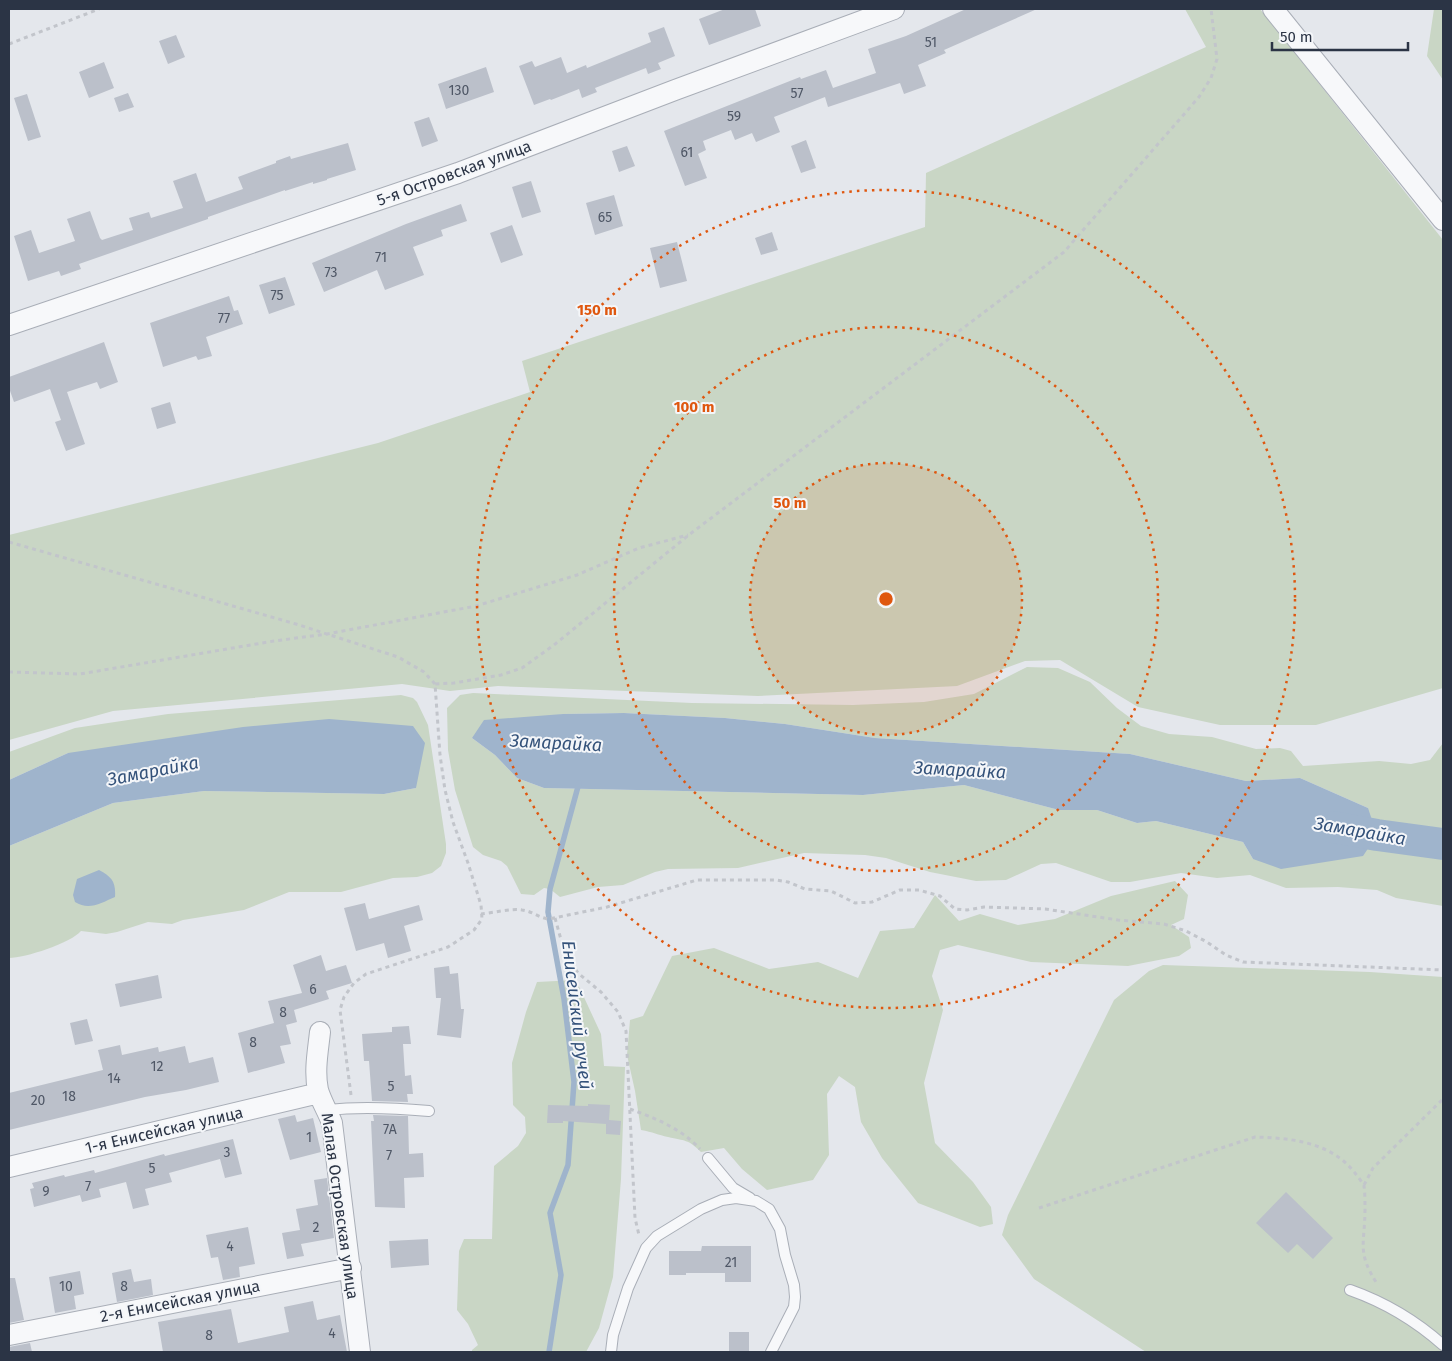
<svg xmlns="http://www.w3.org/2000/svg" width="1452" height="1361" viewBox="0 0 1452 1361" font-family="'Fira Sans',sans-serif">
<rect width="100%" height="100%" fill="#e4e7ec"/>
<path fill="#c9d6c5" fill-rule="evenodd" d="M1185,9H1260L1443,240V688L1316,725H1220L1138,707L1060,660L1025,661L957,686L758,696L498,686L450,691L402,684L113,711L9,740V535L378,443L530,392L522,361L925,227L926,173L1206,47Z
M1434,9H1443V80L1427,56Z
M1027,667L1058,668L1090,682L1117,708L1141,726L1169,734L1212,737L1256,749L1280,748L1291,751L1303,766L1379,761L1411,764L1430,760L1443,743V906L1396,898L1377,890L1338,887L1286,888L1250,875L1217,878L1181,873L1130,882H1111L1056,863L1041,864L1006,880L976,881L930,872L886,858L865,855L804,853L738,868L668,869L655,872L623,885L598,887L560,897L550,889L544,888L534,895L521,894L507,866L501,861L483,855L473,847L455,790L448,750L447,708L460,695L473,693L692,703L853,705L924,702L974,694ZM624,713L725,718L785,724L875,738L1130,754L1246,781L1300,778L1368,808L1253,859L1243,842L1156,821L1137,823L1097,810H1059L964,785L863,795L544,788L517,778L495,755L472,738L563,714Z
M401,695L413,698L417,702L428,725L446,844V853L441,866L432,873L417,877L393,878L341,892H289L244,910L183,920L172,924L148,922L117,932L106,934L81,931C71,943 25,958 9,958V846L113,803L204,791L384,794L416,788L68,753L9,780V752L75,728L168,714Z
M1175,881L1188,895L1184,919L1171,925L1189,937L1191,948L1179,956L1128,966L1031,962L958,945L940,950L932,976L943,1010L924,1083L935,1143L973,1182L991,1207L993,1224L980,1227L918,1203L882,1158L861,1122L855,1087L839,1076L827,1094L829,1155L813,1180L767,1190L742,1169L724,1148L701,1152C688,1139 685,1141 668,1137C658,1135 653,1132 641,1130L635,1091L627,1055L630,1020L643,1016L672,956L714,948L769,969L818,962L858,978L880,931L914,928L935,895L959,921L980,914L1018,925L1055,919L1111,896Z
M1163,965L1370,972L1443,977V1352H1146L1034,1279L1002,1235L1008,1215L1114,1000L1149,971Z
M576,980L601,1034L604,1066L625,1067L621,1179L613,1277L599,1328L586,1352H472V1350L478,1345L468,1324L457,1310L459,1251L464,1239H492L494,1166L518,1146L526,1133L525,1117L513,1105L512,1063L526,1012L537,982Z"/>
<path fill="#9fb4cc" d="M624,713L725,718L785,724L875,738L1130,754L1246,781L1300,778L1368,808L1377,835L1363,856L1281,869L1253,859L1243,842L1156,821L1137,823L1097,810H1059L964,785L863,795L544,788L517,778L495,755L472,738L484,720L563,714Z
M329,719L413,726L425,743L416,788L384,794L204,791L113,803L9,846V780L68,753L243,727Z
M99,870C112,877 116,882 115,897C101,903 89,911 75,902L73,895L77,879Z"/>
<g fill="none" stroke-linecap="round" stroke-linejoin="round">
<path stroke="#9fb4cc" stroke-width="5.5" d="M549,1352L561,1275L550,1213L568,1165L574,1082L564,999L548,912L550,889L579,783"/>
<path stroke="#9fb4cc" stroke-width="32" d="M1333,827L1377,835L1443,844"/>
</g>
<path fill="#bbc0ca" d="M725,9H755L761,26L709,45L699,19Z
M966,9H1037L944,50L946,53L918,65L926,86L904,94L900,83L828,107L825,97L774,117L780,132L756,142L752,133L735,140L731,130L703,141L706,150L698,154L707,178L685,186L664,131L800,77L801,79L826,70L833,88L876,73L868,49L906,36Z
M664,27L675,56L658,63L661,69L648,74L646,68L595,88L597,92L582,98L579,89L551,100L550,99L534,105L519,66L532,61L535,67L561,57L567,73L586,65L587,68L651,42L648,33Z
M176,35L185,57L168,64L159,41Z
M104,62L114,88L89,98L79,72Z
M486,67L494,92L446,109L438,84Z
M128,93L134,107L119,112L114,98Z
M27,94L41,137L28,141L14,98Z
M429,117L438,141L422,147L414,122Z
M806,140L816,168L801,173L791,146Z
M348,143L356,170L327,179V180L313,184V182L285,191V190L248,203L208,217V219L79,264L81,269L61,276L59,271L28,281L14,236L31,230L39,253L75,241L67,219L90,211L100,238L102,240L133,230L129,218L149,212L151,218L183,208L173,181L196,173L206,202L243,189L238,177L276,163V161L290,156L291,159Z
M627,146L635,166L619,172L612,151Z
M531,181L541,212L522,218L512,187Z
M614,195L623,226L595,235L586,203Z
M461,204L467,221L441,230L443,236L413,247L424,275L385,290L377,270L324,292L312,263L406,224Z
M512,225L523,255L501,263L490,233Z
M772,232L778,250L761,255L755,238Z
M677,242L687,281L660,288L650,248Z
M285,277L295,305L269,314L259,285Z
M229,296L234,311L238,310L243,324L206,337L212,356L198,360L196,356L163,367L150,323Z
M104,342L118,382L100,389L97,382L67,392L85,444L66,451L55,422L61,420L50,389L14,402L9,388V377Z
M170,402L176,423L157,429L151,408Z
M365,903L369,919L419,905L423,920L404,926L411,951L388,958L384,943L356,951L344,908Z
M321,955L326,971L346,965L352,983L326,991L329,999L294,1010L297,1022L286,1025L291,1044L280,1046L285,1063L248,1073L238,1033L274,1023L268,1001L302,993L293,965Z
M449,966L450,974L458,973L461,1009H464L461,1038L437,1035L441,998H436L434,968Z
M158,975L162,998L120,1007L115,984Z
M87,1019L93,1041L75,1045L70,1023Z
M409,1026L411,1044H403L405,1076L411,1075L413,1094H407L408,1102L372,1101L369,1061H364L362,1034L392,1032V1027Z
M120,1045L122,1055L158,1047L159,1052L185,1046L189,1063L213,1057L219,1082L186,1090L145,1097L9,1130V1093L103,1070L98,1050Z
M588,1104L610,1105L609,1120L621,1121L620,1135L606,1134V1124L563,1121V1123H547L548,1105L588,1106Z
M295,1115L297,1122L313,1118L321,1152L290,1160L278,1119Z
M373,1115L408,1116L409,1154L423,1153L424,1177L404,1178L405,1208L375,1207L371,1121H374Z
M233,1139L242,1174L225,1178L220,1159L169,1173L172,1182L145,1189L149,1205L133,1209L126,1182L99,1189L101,1197L82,1202L80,1195L34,1207L30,1189L34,1188L32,1183L64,1175L65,1177L94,1170L95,1173L164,1154L165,1156Z
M327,1178L334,1238L301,1244L304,1256L287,1259L282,1233L300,1230L296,1209L318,1205L314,1180Z
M1286,1192L1333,1238L1313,1259L1297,1244L1288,1253L1256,1223Z
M248,1227L255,1264L239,1267L240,1277L223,1280L218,1257L211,1258L206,1235Z
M428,1239L429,1265L391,1268L389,1241Z
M702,1246H751V1282H725V1273H686V1275H669V1251H701Z
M131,1269L134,1282L151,1279L153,1295L117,1302L112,1273Z
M80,1271L84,1294L74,1296L76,1309L55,1313L49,1277Z
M9,1278H15L24,1320L9,1323Z
M313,1301L317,1320L340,1315L347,1352H163L158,1322L231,1309L238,1343L289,1332L284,1307Z
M729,1332H749V1352H729Z
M30,1343L32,1352H9V1347Z"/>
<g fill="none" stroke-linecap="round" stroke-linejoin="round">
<g stroke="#a9aeb7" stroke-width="12">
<path id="service" d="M328,1110C362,1106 395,1108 429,1111
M708,1158L733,1188L750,1198
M1350,1290C1384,1302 1416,1321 1443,1345
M611,1352L613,1335L628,1288L646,1248L657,1236L701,1209L722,1200L736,1198L756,1201L769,1209L780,1229L785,1255L794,1285L795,1297L794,1307L771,1352"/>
</g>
<g stroke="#a9aeb7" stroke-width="22">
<path id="minor" d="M1273,9L1443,220
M9,325L458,173L675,90L894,9
M320,1032C318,1051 314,1071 318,1090C321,1101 328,1112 332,1123L360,1352
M9,1167L319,1093
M9,1335L351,1268"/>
</g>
<path stroke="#c2c5cb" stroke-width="3" stroke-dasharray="4 4" stroke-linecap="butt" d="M9,44L99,9
M9,542L296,624L398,657L424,672L435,684
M9,672L80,674L274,641L327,634L476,606L577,575L639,548L688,535
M481,914C493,913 511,908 522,910C532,911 539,918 549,919L607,907L697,880H776L788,882L805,889L831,891L855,903L872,902L900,890H919L940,896L955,909L967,910L984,907L1045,909L1118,920L1164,924L1186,931L1207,942L1226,955L1243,962L1443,970
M555,918L565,954L578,973L601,992L618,1012L626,1031L635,1218L639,1235
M351,1095L340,1010L344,997L354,983L366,974L448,947L474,930L482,919L481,905L468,863L453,822L445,790L440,755L435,684L454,683L501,675L522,668L554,645L690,534L1064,252L1199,97L1211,78L1217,59L1211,9
M630,1109C655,1118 682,1129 700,1149
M1364,1185L1373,1168L1443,1099
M1039,1208L1255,1137C1291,1138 1331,1142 1355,1173C1358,1177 1362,1182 1364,1186C1365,1192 1365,1202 1365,1209C1365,1244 1356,1252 1378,1285"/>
<use href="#service" stroke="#f7f8fa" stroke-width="10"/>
<use href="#minor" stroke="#f7f8fa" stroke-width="20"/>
</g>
<circle cx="886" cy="599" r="136" fill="#df570f" fill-opacity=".12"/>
<g fill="none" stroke="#df570f" stroke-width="2.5" stroke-dasharray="2.5 5">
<circle cx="886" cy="599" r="136"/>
<circle cx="886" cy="599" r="272"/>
<circle cx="886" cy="599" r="409"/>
</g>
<g text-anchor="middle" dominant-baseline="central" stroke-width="4" stroke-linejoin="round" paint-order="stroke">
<g font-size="14" fill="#4f5766">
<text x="931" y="42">51</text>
<text x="459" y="90">130</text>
<text x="797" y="93">57</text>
<text x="734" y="116">59</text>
<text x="687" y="152">61</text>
<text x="605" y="217">65</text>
<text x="381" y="257">71</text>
<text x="331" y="272">73</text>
<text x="277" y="295">75</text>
<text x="224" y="318">77</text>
<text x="313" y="989">6</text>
<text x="283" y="1012">8</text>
<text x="253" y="1042">8</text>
<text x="157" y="1066">12</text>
<text x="114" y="1078">14</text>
<text x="391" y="1086">5</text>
<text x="69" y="1096">18</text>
<text x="38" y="1100">20</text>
<text x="390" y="1129">7А</text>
<text x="309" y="1137">1</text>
<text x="227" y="1152">3</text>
<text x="389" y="1155">7</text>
<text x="152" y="1168">5</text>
<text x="88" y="1186">7</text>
<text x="46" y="1191">9</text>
<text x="316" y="1227">2</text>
<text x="230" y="1246">4</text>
<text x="731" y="1262">21</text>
<text x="66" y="1286">10</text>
<text x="124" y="1286">8</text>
<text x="332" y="1333">4</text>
<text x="209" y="1335">8</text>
</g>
<g font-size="16" fill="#2b3445" stroke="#f4f6f9">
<text transform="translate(454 173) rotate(-20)">5-я Островская улица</text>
<text transform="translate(164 1130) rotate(-13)">1-я Енисейская улица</text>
<text transform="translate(340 1206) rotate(82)">Малая Островская улица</text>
<text transform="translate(180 1301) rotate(-11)">2-я Енисейская улица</text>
</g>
<g font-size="18" font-style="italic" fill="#34527a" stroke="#f4f6f9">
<text transform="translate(556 743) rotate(3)">Замарайка</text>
<text transform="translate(960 770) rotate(3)">Замарайка</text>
<text transform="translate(153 771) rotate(-11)">Замарайка</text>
<text transform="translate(1360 831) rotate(10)">Замарайка</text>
<text transform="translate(577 1015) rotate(83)">Енисейский ручей</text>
</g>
</g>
<circle cx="886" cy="599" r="8" fill="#df570f" stroke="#f4f6f9" stroke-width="2.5"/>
<g font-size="15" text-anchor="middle" font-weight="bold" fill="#df570f" stroke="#f4f6f9" stroke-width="4" stroke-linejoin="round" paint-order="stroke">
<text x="597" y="315">150 m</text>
<text x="694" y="412">100 m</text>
<text x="790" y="508">50 m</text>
</g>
<rect width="1452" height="1361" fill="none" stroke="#2b3445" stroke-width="20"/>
<path d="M1272 42v8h136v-8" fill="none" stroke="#2b3445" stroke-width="2.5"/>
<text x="1280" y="42" font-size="15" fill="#2b3445" stroke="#f4f6f9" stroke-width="4" paint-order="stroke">50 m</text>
</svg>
